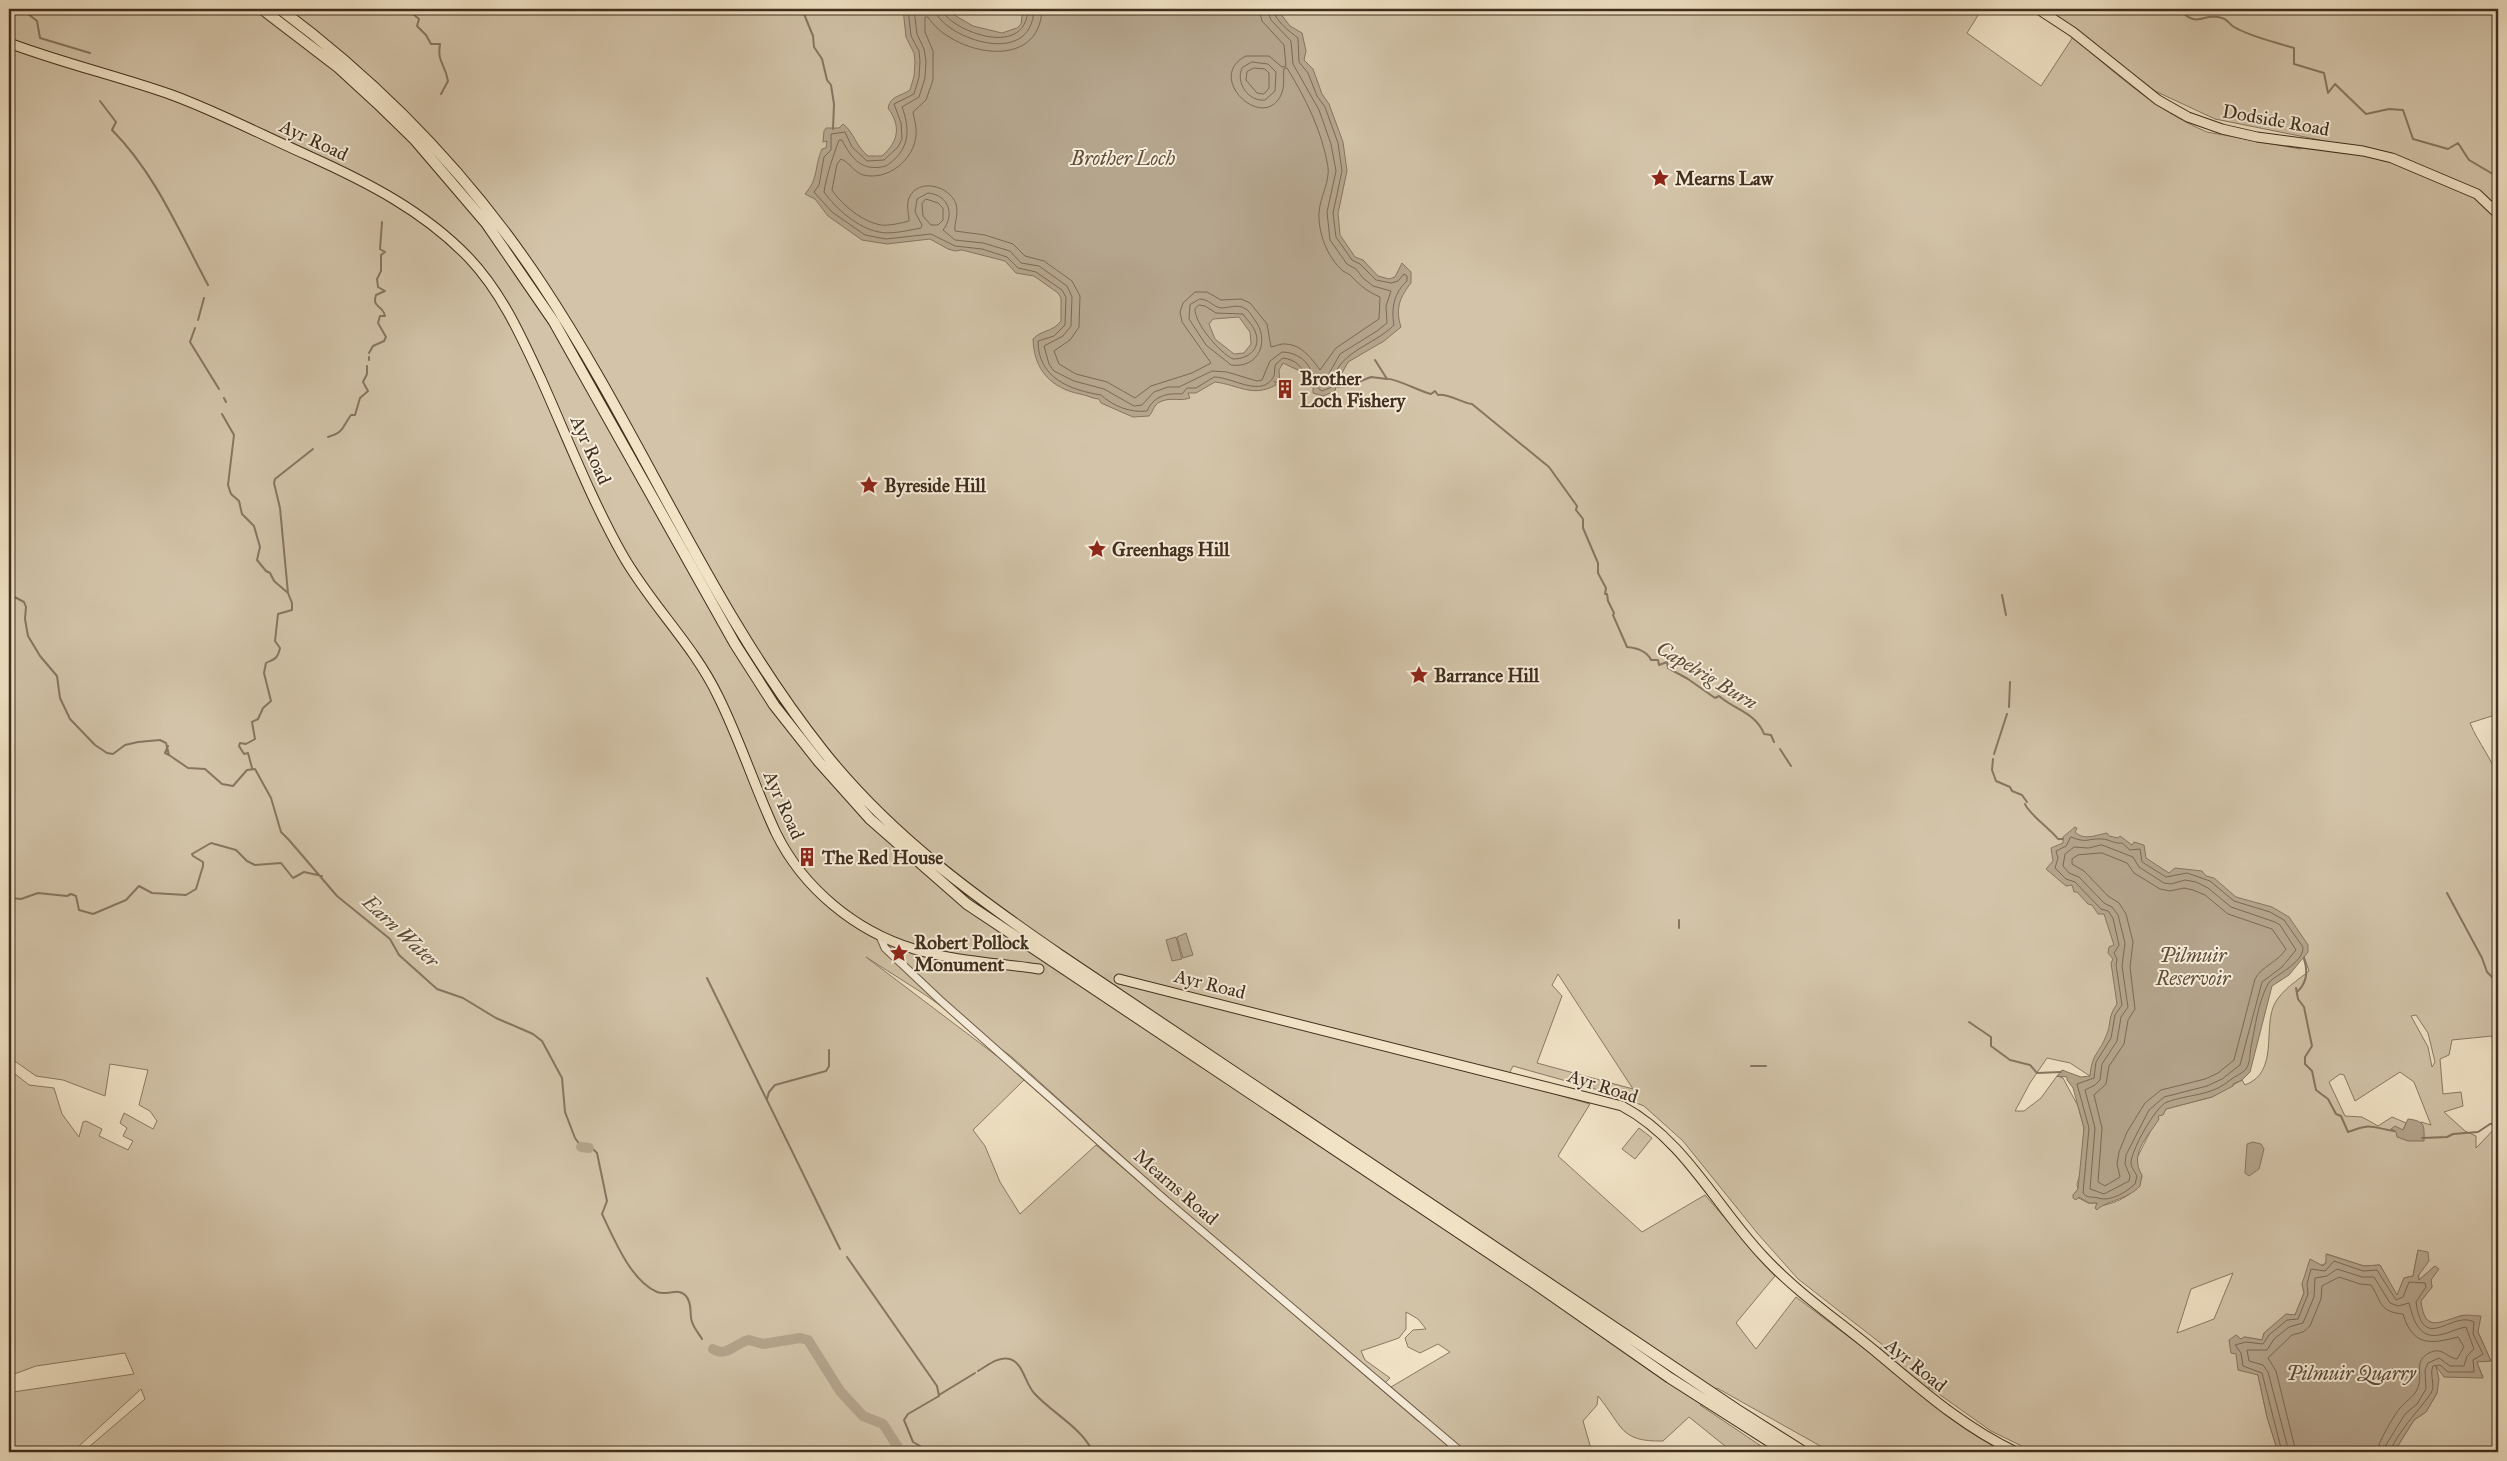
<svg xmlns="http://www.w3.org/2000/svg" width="2507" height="1461" viewBox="0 0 2507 1461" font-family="'IM FELL Great Primer',serif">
<rect width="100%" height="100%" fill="#f1e3c6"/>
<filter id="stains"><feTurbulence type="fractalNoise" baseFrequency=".004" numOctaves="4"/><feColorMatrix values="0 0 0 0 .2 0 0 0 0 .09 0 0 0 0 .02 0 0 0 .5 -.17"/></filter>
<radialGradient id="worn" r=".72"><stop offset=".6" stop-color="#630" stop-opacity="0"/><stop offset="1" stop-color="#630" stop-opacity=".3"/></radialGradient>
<path fill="#d3c4a9" stroke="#8a7963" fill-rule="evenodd" d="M9,9H1982L1967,33L2041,86L2073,37C2115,73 2155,110 2207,132L2300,149L2320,140L2215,119L2155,91L2047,9H2498V714L2470,723C2478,743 2493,759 2498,780V1059L2492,1036L2452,1040L2449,1055L2440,1059L2443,1094L2461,1092L2463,1106L2444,1112L2465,1131L2476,1136V1148L2498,1125V1452H2394L2414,1420L2426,1412L2437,1393L2435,1365L2483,1377L2476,1361H2491L2478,1332L2463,1315C2440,1323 2425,1333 2420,1301L2432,1287L2431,1280L2435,1266L2419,1280L2418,1250L2413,1276L2404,1278L2397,1296L2380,1265L2364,1266L2327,1254L2326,1263L2320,1266L2302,1284L2304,1293L2295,1315H2286L2264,1333L2262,1340L2245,1337L2241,1339L2236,1354L2258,1375L2267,1417L2278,1452H2034L1991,1431L1929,1387L1928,1401L1995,1446L1993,1452H1831L1717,1388L1700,1405L1770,1452H1728L1730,1450L1689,1417L1663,1441C1619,1442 1623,1426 1598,1396L1597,1405L1583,1421L1592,1452H83L145,1399L141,1389L78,1447L69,1452H9V1395L13,1392L134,1374L125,1353L36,1366L9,1376V1069L29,1085L54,1088L62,1114L79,1137L83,1122L86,1121L102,1129L99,1136L128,1150L133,1141L123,1136L127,1128L120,1123L124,1113L153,1129L157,1121L150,1111L139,1105L148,1070L110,1064L105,1096L63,1080L36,1076L9,1057ZM2301,947L2309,971C2298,980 2283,989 2275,1003C2262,1027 2280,1072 2245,1085L2242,1080L2212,1097L2166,1109L2163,1114L2158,1116L2137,1158L2136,1165L2142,1177C2137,1194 2117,1203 2100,1206L2097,1203H2088L2073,1195L2078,1189L2077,1184L2081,1171L2084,1128L2078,1106L2063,1078L2057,1076L2041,1098L2024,1111H2015L2030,1083L2047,1058L2070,1063L2090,1076ZM866,957L927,996L1012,1057L1173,1202L1385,1383L1390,1378L1365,1360L1361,1351L1399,1338L1406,1329V1312L1418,1319L1426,1329L1413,1330L1405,1338L1408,1347L1420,1353L1438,1344L1450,1352L1391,1387L1425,1416L1419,1422L1096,1145L1020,1214L1000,1182L985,1146L973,1130L1026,1078ZM1558,974L1633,1089L1537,1063L1562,996L1552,985ZM2416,1015L2428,1033L2435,1062L2432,1067L2428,1047L2411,1016ZM1513,1066L1616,1095L1644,1106L1683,1141L1758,1234L1798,1279L1883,1345L1874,1356L1796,1297L1756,1349L1736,1323L1775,1276L1705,1195L1642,1232L1558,1156L1590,1104L1506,1080ZM2400,1072L2414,1082L2431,1125L2421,1122L2424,1137C2405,1141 2406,1139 2392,1129L2403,1130L2406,1123L2392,1117L2378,1126L2362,1117L2345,1116L2329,1082L2340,1074L2344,1075L2355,1101ZM2233,1273L2214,1319L2177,1333L2191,1289Z
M1639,1128L1652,1138L1635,1159L1622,1149Z"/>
<path fill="#b5a58d" stroke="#877560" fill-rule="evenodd" d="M903,9H944L973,26L1002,33L1017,28L1021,24L1023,9H1277L1290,26L1302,33L1306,51L1304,60L1313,69L1322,94L1329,104L1343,142L1347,171L1338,213L1340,235L1355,257L1363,260L1378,276L1389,279L1395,277L1402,263L1411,272V283C1400,297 1395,308 1401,327L1384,341L1348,362L1337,382L1335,391L1323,396L1313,393V387L1306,385L1305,386L1300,371L1283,363L1279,370L1280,384L1274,381L1276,385C1252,398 1239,385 1215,382L1196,393H1188L1190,398C1179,402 1169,396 1158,403C1153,407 1153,412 1149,416L1133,417L1101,403L1099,399C1093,399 1087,395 1080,394C1051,388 1034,370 1033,339C1041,330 1053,332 1061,321V298L1058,293L1034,276L1016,273L1005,261L962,250L955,251L948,249L930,239L887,244L862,240L828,216L815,199L805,194C819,178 814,167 822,149L826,148L827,141L823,142L824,131L826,128H839L843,124C854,132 856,147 868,156H882C899,141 901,126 888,108C891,95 900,97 910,90L914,76L915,62L914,53L906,37ZM1239,317L1250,332L1251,344L1244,353L1234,354L1215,339L1209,324L1213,319Z
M2075,827L2077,828L2075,832C2084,841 2096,835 2107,833L2109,836L2118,838L2120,836L2132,845L2134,842L2144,845L2146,858L2169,873L2175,868L2202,871L2206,876L2214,878L2236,897L2272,907L2289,917L2308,945V952L2289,975L2272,986L2250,1072L2242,1080L2233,1084V1086L2212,1097L2166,1109L2163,1115L2158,1116L2159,1119C2147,1138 2129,1154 2142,1175L2140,1186C2129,1199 2103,1202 2097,1210L2095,1208L2097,1203H2089L2079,1197L2076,1200L2073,1198V1195L2078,1189L2084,1128L2073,1088L2067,1080V1077L2057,1076L2062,1070L2081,1077L2090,1076C2092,1053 2099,1054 2106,1036C2112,1023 2107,1018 2117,1004L2111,963L2113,959L2108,953L2109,947L2114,945L2104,914H2098L2092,905L2088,904L2077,892H2074L2072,885L2066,886L2046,869L2053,861L2051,848L2063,843V837Z
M1186,933L1193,955L1183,958L1177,937Z
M1176,937L1182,959L1172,961L1166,940Z
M2408,1119C2426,1121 2424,1126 2424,1141H2408L2397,1137L2396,1132L2391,1129L2395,1126L2403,1130Z
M2253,1142L2261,1144L2264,1149L2259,1169L2249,1176L2245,1173L2247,1144Z
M2418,1250L2428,1252L2429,1261L2418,1276L2419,1280L2435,1266L2439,1269L2431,1280L2432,1287L2421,1301C2425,1333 2438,1322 2461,1316C2467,1314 2475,1316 2481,1316L2478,1332L2491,1361L2477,1362L2483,1378L2444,1377L2436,1366L2439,1379L2437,1393L2426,1412L2414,1420L2394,1452H2278L2267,1417L2258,1375L2238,1370L2236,1354L2231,1353L2229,1340L2236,1335L2241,1339L2244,1337L2262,1340L2264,1333L2286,1314L2295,1315L2304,1293L2302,1284L2310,1259L2323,1266L2326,1263V1254L2364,1266L2380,1265L2397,1295L2404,1278L2413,1276Z"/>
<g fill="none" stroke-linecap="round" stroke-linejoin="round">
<path stroke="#7b6a55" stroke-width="1" d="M908,9L911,36L919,51L920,61L919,77L914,94L894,104L901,123L902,139L898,147L884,160L867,161L852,147L845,132L831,134V150L824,157L819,185L814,192L832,212L865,235L886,239L931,234L955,246L982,249L1007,257L1018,268L1036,272L1062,290L1066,297L1065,325L1054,336L1038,341C1038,378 1070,390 1101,395C1113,406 1130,413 1147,411C1154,396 1166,393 1182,394L1187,388H1196L1214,377C1233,377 1262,399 1274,376C1275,373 1274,367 1276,364L1283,358C1297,360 1302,367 1307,379L1315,383L1319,389L1322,391L1332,387C1334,352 1374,346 1394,325C1391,308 1394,293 1407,281V276L1404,274L1398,281L1391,283L1376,280L1360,264L1352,260L1336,237L1333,213L1342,171L1338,143L1325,107L1317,96L1308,73L1299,62L1298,38C1289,31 1275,21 1273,9
M914,9L917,34L924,49L926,61L925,78L919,97L902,107C911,131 909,151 886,166C863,172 852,160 842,140H839C833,157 827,173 824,192C836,209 858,228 879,232C891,235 909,230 921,228L922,225L915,212L917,199L928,193C949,195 955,215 943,230L955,240L983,243L1010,251L1021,263L1039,266L1067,286L1072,297L1071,326L1063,336L1044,346L1049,364L1054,371L1074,381L1104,389L1134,406L1142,405L1154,392L1168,387H1179L1212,371L1227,372L1257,381L1262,380L1270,361L1282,352C1296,352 1309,361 1312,374L1325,381L1340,354L1377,331L1387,323L1386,306L1391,291L1373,286L1363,278L1356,269L1347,264L1330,240L1327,212L1336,171L1331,144L1319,110L1293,64L1291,41L1271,20L1267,9
M935,9C937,34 1032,73 1034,9
M942,9C944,27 1026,63 1028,9
M1042,9C1040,74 951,54 928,17H925V32L933,51V80L926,100L913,112C914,119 917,127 916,135C914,160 888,181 863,175C854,172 849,162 841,159L837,164L832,190C842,205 863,222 881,225C889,226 901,223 909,221C909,214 906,206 909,198C918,177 950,186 956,204C959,214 954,223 955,231L985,235L1013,244L1025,256L1044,261L1072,281L1080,296L1079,327L1070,340L1054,351L1059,364L1076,374L1107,382L1135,398L1151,386L1192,373L1211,363L1182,322L1180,312L1183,303L1195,292H1207L1221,300L1241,299L1250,303L1267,324L1271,347C1275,346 1278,345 1282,344C1301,343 1311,358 1320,370L1336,348L1379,319L1380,297C1368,292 1361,286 1352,277C1350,274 1346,273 1343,271C1327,257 1318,233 1319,212C1320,198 1330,181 1328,167C1322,131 1306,99 1287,68H1284C1283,77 1285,87 1281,95C1263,133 1204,77 1246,56H1269L1282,67L1286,66L1284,45L1262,21L1259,9
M1252,62L1268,64L1276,72L1275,91L1265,100C1249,102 1235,83 1242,68Z
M1254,68L1265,69L1269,73V88L1264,94L1257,93L1246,80L1247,72Z
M926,199L938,203L943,208V220L938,225H931L923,216L922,204Z
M1200,299C1209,299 1213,307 1221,308C1228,308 1237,304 1244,308C1249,310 1251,315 1254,319C1271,340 1259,369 1231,365L1206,345L1189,319L1190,305Z
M1199,305L1205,306L1216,313L1243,314C1246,319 1253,325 1255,331C1262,348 1249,359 1233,359C1220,353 1194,323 1195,309Z
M2071,837C2088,844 2087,838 2102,839C2109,839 2114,844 2122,843L2130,850L2140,849L2142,862L2166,877L2187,873L2210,881L2234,901L2270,912L2284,920L2303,947C2304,964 2272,976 2268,984C2258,1002 2255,1028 2251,1047C2250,1053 2250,1064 2246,1069C2242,1074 2235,1076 2230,1080C2212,1096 2189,1094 2167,1102C2156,1106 2131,1150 2131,1163C2131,1167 2135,1172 2137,1176L2135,1184C2125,1193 2110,1202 2098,1198C2091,1196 2088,1199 2083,1193L2089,1128L2077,1084L2094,1078L2096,1062L2111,1038L2115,1015L2122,1005L2116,965L2117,959L2114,953L2119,945L2113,918L2108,911L2101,909L2075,882L2066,879L2055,868L2058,858L2056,851L2066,846Z
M2102,845L2133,857L2139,867L2164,883L2171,884L2185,880L2196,882L2208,888L2231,907L2275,922L2280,925L2296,950L2282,967L2262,982L2240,1065L2222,1079L2207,1086L2164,1097L2149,1110L2126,1155L2125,1164L2130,1176L2129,1181L2104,1194L2090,1189L2095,1128L2085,1090L2095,1085L2100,1080L2102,1064L2117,1041L2121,1017L2128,1007L2122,966L2125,943L2118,915L2112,907L2104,903L2079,877L2069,873L2063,866L2065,854L2074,847L2088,848Z
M2102,853L2127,863L2134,873L2160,889L2170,891L2184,888L2193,890L2205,895L2228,914L2272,929L2286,949C2278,962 2262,966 2255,979L2234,1060L2218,1073L2205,1079L2161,1090L2145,1103L2127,1132L2119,1152L2117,1164L2120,1177L2105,1186L2098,1182L2102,1128L2094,1095L2106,1084L2109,1066L2124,1044L2128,1020L2135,1009L2130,967L2133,942L2126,914L2119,903L2108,896L2084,871L2072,864V859L2078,855Z
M2282,1452L2262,1373L2243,1366L2241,1353L2235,1345L2246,1342L2263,1344L2269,1335L2287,1320L2298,1319L2308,1294L2307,1284L2311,1269L2325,1271L2334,1261L2363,1271L2377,1270L2396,1300L2403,1297L2409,1282L2425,1283L2426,1287L2416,1302C2423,1355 2452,1310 2474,1322L2473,1334L2483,1354L2473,1360L2474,1372H2448L2440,1365L2433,1366C2429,1375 2436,1385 2431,1393C2422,1407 2392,1438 2391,1452
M2289,1452L2268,1372L2263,1365L2249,1361L2247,1350H2267L2274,1339L2289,1327L2303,1323L2314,1297L2315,1278L2327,1276L2337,1269L2362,1277H2374L2390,1303L2398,1306L2409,1303C2413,1318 2418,1339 2439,1335C2448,1334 2457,1328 2466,1327L2474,1349L2467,1356L2464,1366H2450L2439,1358L2428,1363L2425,1370L2426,1389L2417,1404L2405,1414L2386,1445L2384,1452
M2296,1452L2276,1371L2268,1358L2292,1335L2303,1332L2310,1326L2321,1299L2322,1286L2339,1277L2360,1284L2371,1285C2382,1302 2379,1312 2403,1314C2413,1347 2431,1344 2458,1337L2464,1347L2457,1359C2447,1358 2442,1346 2429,1353C2414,1361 2422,1372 2419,1384C2417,1395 2407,1400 2400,1408C2394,1415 2377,1444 2377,1452"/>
<path stroke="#877560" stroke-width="2" d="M22,9L37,21L40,38L90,53
M393,9L397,13L401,12L402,9
M407,9L419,19L417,26L426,35L431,44H440C437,63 445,63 448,81L441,94
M802,9L813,36L814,47L822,59L827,80L831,85L834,104L833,129
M2179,9C2199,30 2201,12 2222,18C2227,19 2229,24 2234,27C2251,37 2275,42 2294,48V64L2324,73L2328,93L2335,84L2366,114L2389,109L2403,110L2413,139L2448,149L2458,143L2469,160L2498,177
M100,101L116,122L112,130C155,173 179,231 208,285
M198,320L204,298
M195,328L190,342L219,389
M369,353L373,346L384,341L386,337L378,323L380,316H385L384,313C381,305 372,307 376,295L385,291L378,287L377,279L381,271V255L385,252L380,249L382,222
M369,357V360
M1375,360L1387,379C1393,377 1421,392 1431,394L1435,391L1438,395C1448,393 1462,403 1472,404L1549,467L1577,506L1576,510L1583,519V528L1598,563V573L1606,588L1605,594H1607L1608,601L1614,613L1613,615L1627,647C1637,648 1647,651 1651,660H1658L1659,665L1667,662L1668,668L1688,679L1715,698L1719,696C1735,710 1756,713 1764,734L1771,735L1774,742
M1337,387L1348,386L1371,377L1387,379
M224,398L226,402
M222,414L234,435L228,485L231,494L239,501L242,514L254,526L260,547L257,560L266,571L270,573L274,581L288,593
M328,437C345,432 342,427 351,415H355L360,398L368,391L363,382L367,374V366
M9,594L24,602L26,607L25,619L28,636L40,656L57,676L60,698L70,719L95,745L107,753L113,754L125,745L138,742L160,740L166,743L169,755L188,768L205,769L222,784L233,786L247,770L255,769L271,798L281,832L289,840L337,896L390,939L399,955L437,989L463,998L496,1018L533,1034L542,1041L562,1078L565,1112L575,1138L583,1149L592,1148L597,1153L607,1201L602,1214C614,1239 631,1281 657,1292C667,1296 679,1287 686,1296C693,1304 689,1314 692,1322C694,1328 699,1334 702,1339
M2002,595L2006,615
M2009,707L2010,682
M168,746L165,753L169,755
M1780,749L1791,766
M1994,754L2007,714
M1993,759L1992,770L1996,781L2010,787L2012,791L2022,795L2027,802
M252,768L248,753L244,754L239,746L240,743L246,744L255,739L252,722L258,719L263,708L271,701L264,673L266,663C273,659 277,661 280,648L275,641L278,614L292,610V603L288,593L280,508L274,483L275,479L313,449
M2025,804C2028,813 2050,829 2058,839H2063
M2447,893L2482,958L2487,972L2498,983
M9,898L21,899L38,893L67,896L71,894L76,896L79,910L93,914L126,900L139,886L152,893L186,895L196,889L203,866V862L193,856L192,854L211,843L236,850L247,861L255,865L281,863L293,878L304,872L322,876
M1679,928V920
M707,978L840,1249
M2296,988L2298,999L2304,1007L2312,1046L2305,1057V1064L2312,1071L2316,1090L2328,1099L2336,1114L2341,1116L2348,1132C2371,1123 2370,1127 2394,1131
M2297,992C2307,983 2308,971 2304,959
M1969,1022L1991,1037V1046L2010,1060L2030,1065L2037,1073L2061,1072
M1751,1066H1766
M767,1099L769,1092L775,1085L826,1071L829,1066V1050
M2422,1138L2447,1137L2453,1134L2478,1132L2490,1124L2498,1123
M847,1257L937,1386L939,1396L908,1414L904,1420L913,1442L931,1452
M978,1371C987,1366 998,1356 1010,1359C1023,1363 1025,1383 1034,1393C1052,1413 1081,1427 1093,1452
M939,1395L975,1373"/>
<path stroke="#b5a58d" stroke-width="10" d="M581,1147L589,1148
M713,1349C726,1358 737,1342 749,1340L763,1344L800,1338L808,1340L840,1391L863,1416L883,1424L901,1452"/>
<path stroke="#cebfa4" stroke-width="9" stroke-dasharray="9 4.5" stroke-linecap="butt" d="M1039,969L1069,972
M1090,975L1119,979"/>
<g stroke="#6d5b47" stroke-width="9">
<path id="minor" d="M880,936L885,948L940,1000L1162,1197L1461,1452"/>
</g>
<g stroke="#412e1d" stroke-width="11">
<path id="major" d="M2038,9L2073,32L2158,100L2188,117L2222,129L2257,137L2363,151L2392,158L2477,194L2498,214
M9,43C62,63 118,76 172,95C218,112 262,135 307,155C367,182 424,211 469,258C502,293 521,336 541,379C567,437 591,499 622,554C650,604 693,644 718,696C740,740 755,788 776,833C803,888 855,931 914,949C954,961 998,963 1039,969
M1119,979L1622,1106C1684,1139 1716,1206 1763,1256C1798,1294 1842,1323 1881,1356C1924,1392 1965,1428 2016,1452"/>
</g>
<g stroke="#412e1d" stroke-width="12">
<path id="highway" d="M262,9L339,68L377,103L415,140L486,223L554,322L735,644L774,705L819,762L870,819L967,904L1534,1283L1670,1378L1786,1452
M280,9C382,85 470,176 541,283C642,435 710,609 824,752C890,835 974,896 1060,955L1736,1409L1804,1452"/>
</g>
<use href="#minor" stroke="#f6edda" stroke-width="7"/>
<use href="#major" stroke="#f1e3c6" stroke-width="9"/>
<use href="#highway" stroke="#f1e3c6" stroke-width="10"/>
</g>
<defs>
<g id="sight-bare" transform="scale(1.5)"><path d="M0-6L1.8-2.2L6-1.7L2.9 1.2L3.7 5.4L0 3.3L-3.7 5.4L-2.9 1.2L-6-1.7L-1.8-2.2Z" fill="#8f2418" stroke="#f6edda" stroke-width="2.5" paint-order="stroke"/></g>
<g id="building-bare" transform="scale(1.5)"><path d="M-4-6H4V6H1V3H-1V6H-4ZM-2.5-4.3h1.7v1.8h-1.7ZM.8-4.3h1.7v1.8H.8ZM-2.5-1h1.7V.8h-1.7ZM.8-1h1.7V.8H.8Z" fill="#8f2418" stroke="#f6edda" stroke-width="2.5" paint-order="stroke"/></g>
</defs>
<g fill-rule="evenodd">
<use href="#sight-bare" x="1660" y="178"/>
<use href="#building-bare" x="1285" y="389"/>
<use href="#sight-bare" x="869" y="485"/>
<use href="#sight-bare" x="1097" y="549"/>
<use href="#sight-bare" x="1419" y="675"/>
<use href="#building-bare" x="807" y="857"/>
<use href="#sight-bare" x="899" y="953"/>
</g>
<g text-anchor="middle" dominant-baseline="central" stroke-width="4" stroke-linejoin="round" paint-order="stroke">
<g font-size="19" fill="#412e1d" stroke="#f6edda">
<text transform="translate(2276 120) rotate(10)">Dodside Road</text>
<text transform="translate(314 140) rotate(25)">Ayr Road</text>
<text transform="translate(591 450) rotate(66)">Ayr Road</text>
<text transform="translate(784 805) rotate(66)">Ayr Road</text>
<text transform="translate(1210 984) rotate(14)">Ayr Road</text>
<text transform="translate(1603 1086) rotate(18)">Ayr Road</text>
<text transform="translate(1176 1187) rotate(41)">Mearns Road</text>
<text transform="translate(1916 1365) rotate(39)">Ayr Road</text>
</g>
<g font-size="19" font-weight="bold" fill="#412e1d" stroke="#f6edda" text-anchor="start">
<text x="1675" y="178">Mearns Law</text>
<text x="1300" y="378">Brother<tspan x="1300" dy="22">Loch Fishery</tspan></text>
<text x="884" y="485">Byreside Hill</text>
<text x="1112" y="549">Greenhags Hill</text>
<text x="1434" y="675">Barrance Hill</text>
<text x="822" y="857">The Red House</text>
<text x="914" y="942">Robert Pollock<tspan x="914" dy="22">Monument</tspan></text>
</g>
<g font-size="20" font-style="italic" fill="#5e4c39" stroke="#f6edda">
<text x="1123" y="158">Brother Loch</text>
<text transform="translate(1707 675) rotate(31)">Capelrig Burn</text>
<text transform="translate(401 931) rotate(43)">Earn Water</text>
<text x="2193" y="955">Pilmuir<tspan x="2193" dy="23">Reservoir</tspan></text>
<text x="2351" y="1373">Pilmuir Quarry</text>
</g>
</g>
<rect width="2507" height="1461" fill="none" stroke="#f1e3c6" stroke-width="30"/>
<rect x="10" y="10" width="2487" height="1441" fill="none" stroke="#412e1d" stroke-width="2.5"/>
<rect x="15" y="15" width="2477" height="1431" fill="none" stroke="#412e1d"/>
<rect width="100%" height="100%" filter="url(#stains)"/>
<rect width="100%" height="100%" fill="url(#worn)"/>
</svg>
